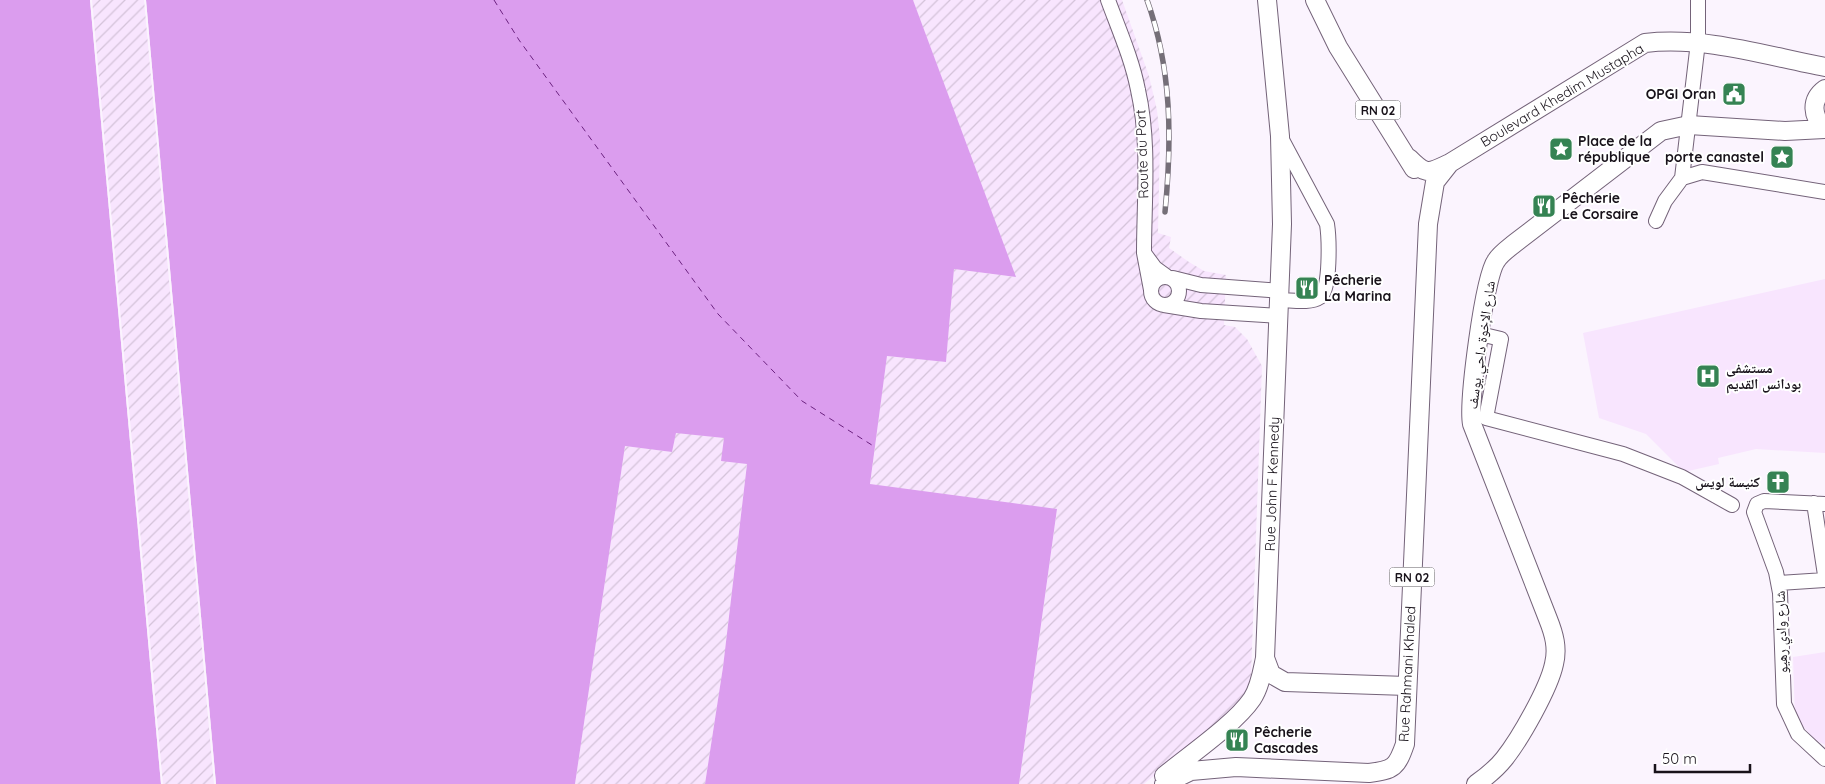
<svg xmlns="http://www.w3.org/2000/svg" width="1825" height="784" viewBox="0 0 1825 784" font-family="Quicksand,'Noto Naskh Arabic',sans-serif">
<defs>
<pattern id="industrial-furrows" width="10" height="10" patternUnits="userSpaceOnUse" patternTransform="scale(1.25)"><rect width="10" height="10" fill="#f8e5fe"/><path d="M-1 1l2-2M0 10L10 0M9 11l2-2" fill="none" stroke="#d4c3d9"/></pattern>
</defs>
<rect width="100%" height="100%" fill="#fbf4fe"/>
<path fill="#f8e5fe" d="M1825,279V453L1756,449L1718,458L1719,464L1684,472L1646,434L1599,418L1583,333Z
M1825,652V745L1814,739L1795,717L1793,657Z"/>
<path fill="url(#industrial-furrows)" d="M90,0H146L216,784H161Z
M913,0H1122L1149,76L1157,110L1160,138L1158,233L1171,237L1169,248L1189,262L1204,271L1226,275L1224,325L1235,327L1247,339L1262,366L1251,677L1239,706L1144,784H1019L1057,510L870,485L887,356L946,362L954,269L1015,277Z
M676,432L724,438L747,463L723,667L705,784H575L625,446L672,452Z"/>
<path fill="#db9dee" d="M0,0H90L161,784H0Z
M146,0H913L1016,277L954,269L946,362L887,356L870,484L1057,509L1019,784H705L723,667L747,464L721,461L724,438L676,433L672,452L625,446L575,784H216Z"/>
<path fill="#fbf4fe" d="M90,0H92L163,784H161Z
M144,0H146L216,784H214Z"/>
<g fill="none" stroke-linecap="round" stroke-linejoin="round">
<path stroke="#6c2280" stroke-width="1" stroke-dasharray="6 5" stroke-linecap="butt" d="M494,0L519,40L718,314L802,401L875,447"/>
<g stroke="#746379" stroke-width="16">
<path id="minor" d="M1108,0C1119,30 1132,59 1138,90C1150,143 1144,200 1144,253
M1682,178L1698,42V0
M1656,221L1665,201L1682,178L1702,172L1825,192
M1151 291a14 14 0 1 1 28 0a14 14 0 1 1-28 0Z
M1173,278L1201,285L1281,291
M1151,290L1144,253L1155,268L1166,276
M1280,300C1291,300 1310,304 1320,297C1331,290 1329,237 1327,224L1280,136
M1164,305L1201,311L1279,316
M1480,334L1501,339L1486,418L1623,454L1682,477L1732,505
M1814,503L1825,575
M1825,504L1764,501L1757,504L1754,512L1776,572L1780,593L1784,704L1798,734L1825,759
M1779,583L1825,580"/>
</g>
<g stroke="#746379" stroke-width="20">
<path id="major" d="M1315,0L1338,47L1414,169
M1825,89C1810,100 1812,117 1825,129
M1409,158C1427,176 1428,173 1450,163L1645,43C1705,36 1767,56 1825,67
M1265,658L1271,674L1285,682L1407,686
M1164,776C1188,756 1235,724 1252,699C1260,687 1262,672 1265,658L1282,224L1280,136L1267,0
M1164,784L1191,771L1236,767L1369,773C1394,770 1397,767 1405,744L1428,224L1435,182L1450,163
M1476,784C1486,777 1496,769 1504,759C1520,739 1549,688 1554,664C1558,648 1554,634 1548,619L1472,424C1468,403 1484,278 1496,261C1500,254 1509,248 1515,243L1661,131L1689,125L1785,131L1825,129"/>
</g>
<use href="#minor" stroke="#fff" stroke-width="14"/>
<use href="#major" stroke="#fff" stroke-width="18"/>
<g stroke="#756f78" stroke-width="5.5">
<path id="rail" d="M1147,0C1172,69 1172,140 1165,212"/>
</g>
<use href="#rail" stroke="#fff" stroke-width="4" stroke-dasharray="11" stroke-linecap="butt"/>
</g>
<defs>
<g id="civic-square" transform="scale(1.25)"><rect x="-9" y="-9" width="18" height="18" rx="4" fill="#358353" stroke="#fff"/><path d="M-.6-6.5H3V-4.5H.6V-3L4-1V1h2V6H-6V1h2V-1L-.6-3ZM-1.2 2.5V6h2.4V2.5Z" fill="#fff"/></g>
<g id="sight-square" transform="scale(1.25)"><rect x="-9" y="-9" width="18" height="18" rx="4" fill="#358353" stroke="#fff"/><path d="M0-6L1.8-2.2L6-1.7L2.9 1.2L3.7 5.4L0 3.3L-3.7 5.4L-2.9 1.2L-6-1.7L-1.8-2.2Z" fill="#fff"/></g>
<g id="restaurant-square" transform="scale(1.25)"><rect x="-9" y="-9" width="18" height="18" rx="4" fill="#358353" stroke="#fff"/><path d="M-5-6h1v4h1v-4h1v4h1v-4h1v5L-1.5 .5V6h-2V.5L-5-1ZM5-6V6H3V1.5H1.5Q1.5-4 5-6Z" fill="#fff"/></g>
<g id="hospital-square" transform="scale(1.25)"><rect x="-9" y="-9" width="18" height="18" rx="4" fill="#358353" stroke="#fff"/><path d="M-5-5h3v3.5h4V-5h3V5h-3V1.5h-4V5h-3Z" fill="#fff"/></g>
<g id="church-square" transform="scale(1.25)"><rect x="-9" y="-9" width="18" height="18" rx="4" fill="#358353" stroke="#fff"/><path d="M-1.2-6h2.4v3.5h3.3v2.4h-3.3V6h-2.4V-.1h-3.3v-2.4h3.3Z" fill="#fff"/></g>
</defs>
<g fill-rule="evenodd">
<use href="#civic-square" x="1734" y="94"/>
<use href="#sight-square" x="1561" y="149"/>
<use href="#sight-square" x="1782" y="157"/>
<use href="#restaurant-square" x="1544" y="206"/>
<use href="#restaurant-square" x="1307" y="288"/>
<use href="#hospital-square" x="1708" y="376"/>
<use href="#church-square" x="1778" y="482"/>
<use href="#restaurant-square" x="1237" y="740"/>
</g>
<g text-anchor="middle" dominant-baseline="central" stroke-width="4" stroke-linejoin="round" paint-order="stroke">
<g fill="#fff" stroke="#5d595f" stroke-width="1">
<rect x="1355.5" y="100.5" width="45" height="19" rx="4"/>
<rect x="1389.5" y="567.5" width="45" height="19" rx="4"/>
</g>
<g font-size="12" font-weight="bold" fill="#18121a">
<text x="1378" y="110">RN 02</text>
<text x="1412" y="577">RN 02</text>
</g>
<g font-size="14" font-weight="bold" fill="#18121a" stroke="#fff" text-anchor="start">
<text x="1716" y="94" text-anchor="end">OPGI Oran</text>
<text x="1578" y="141">Place de la<tspan x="1578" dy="16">république</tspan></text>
<text x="1764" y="157" text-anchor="end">porte canastel</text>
<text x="1562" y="198">Pêcherie<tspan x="1562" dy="16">Le Corsaire</tspan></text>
<text x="1324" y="280">Pêcherie<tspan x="1324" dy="16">La Marina</tspan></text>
<text x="1726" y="368">مستشفى<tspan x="1726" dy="16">بودانس القديم</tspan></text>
<text x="1760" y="482" text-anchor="end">كنيسة لويس</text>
<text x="1254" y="732">Pêcherie<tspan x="1254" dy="16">Cascades</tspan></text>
</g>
<g font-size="14" fill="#18121a" stroke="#fff">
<text transform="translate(1562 95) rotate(-31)">Boulevard Khedim Mustapha</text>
<text transform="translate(1142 154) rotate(-92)">Route du Port</text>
<text transform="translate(1481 345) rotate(-82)">شارع الإخوة داحي يوسف</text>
<text transform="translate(1272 484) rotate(-88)">Rue John F Kennedy</text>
<text transform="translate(1781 632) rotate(-92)">شارع وادي رهيو</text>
<text transform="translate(1407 674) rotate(-87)">Rue Rahmani Khaled</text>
</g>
</g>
<path d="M1655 764v8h95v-8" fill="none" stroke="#18121a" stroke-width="2.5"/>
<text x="1662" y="764" font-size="15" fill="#18121a" stroke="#ffffff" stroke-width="4" paint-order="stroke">50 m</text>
</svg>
